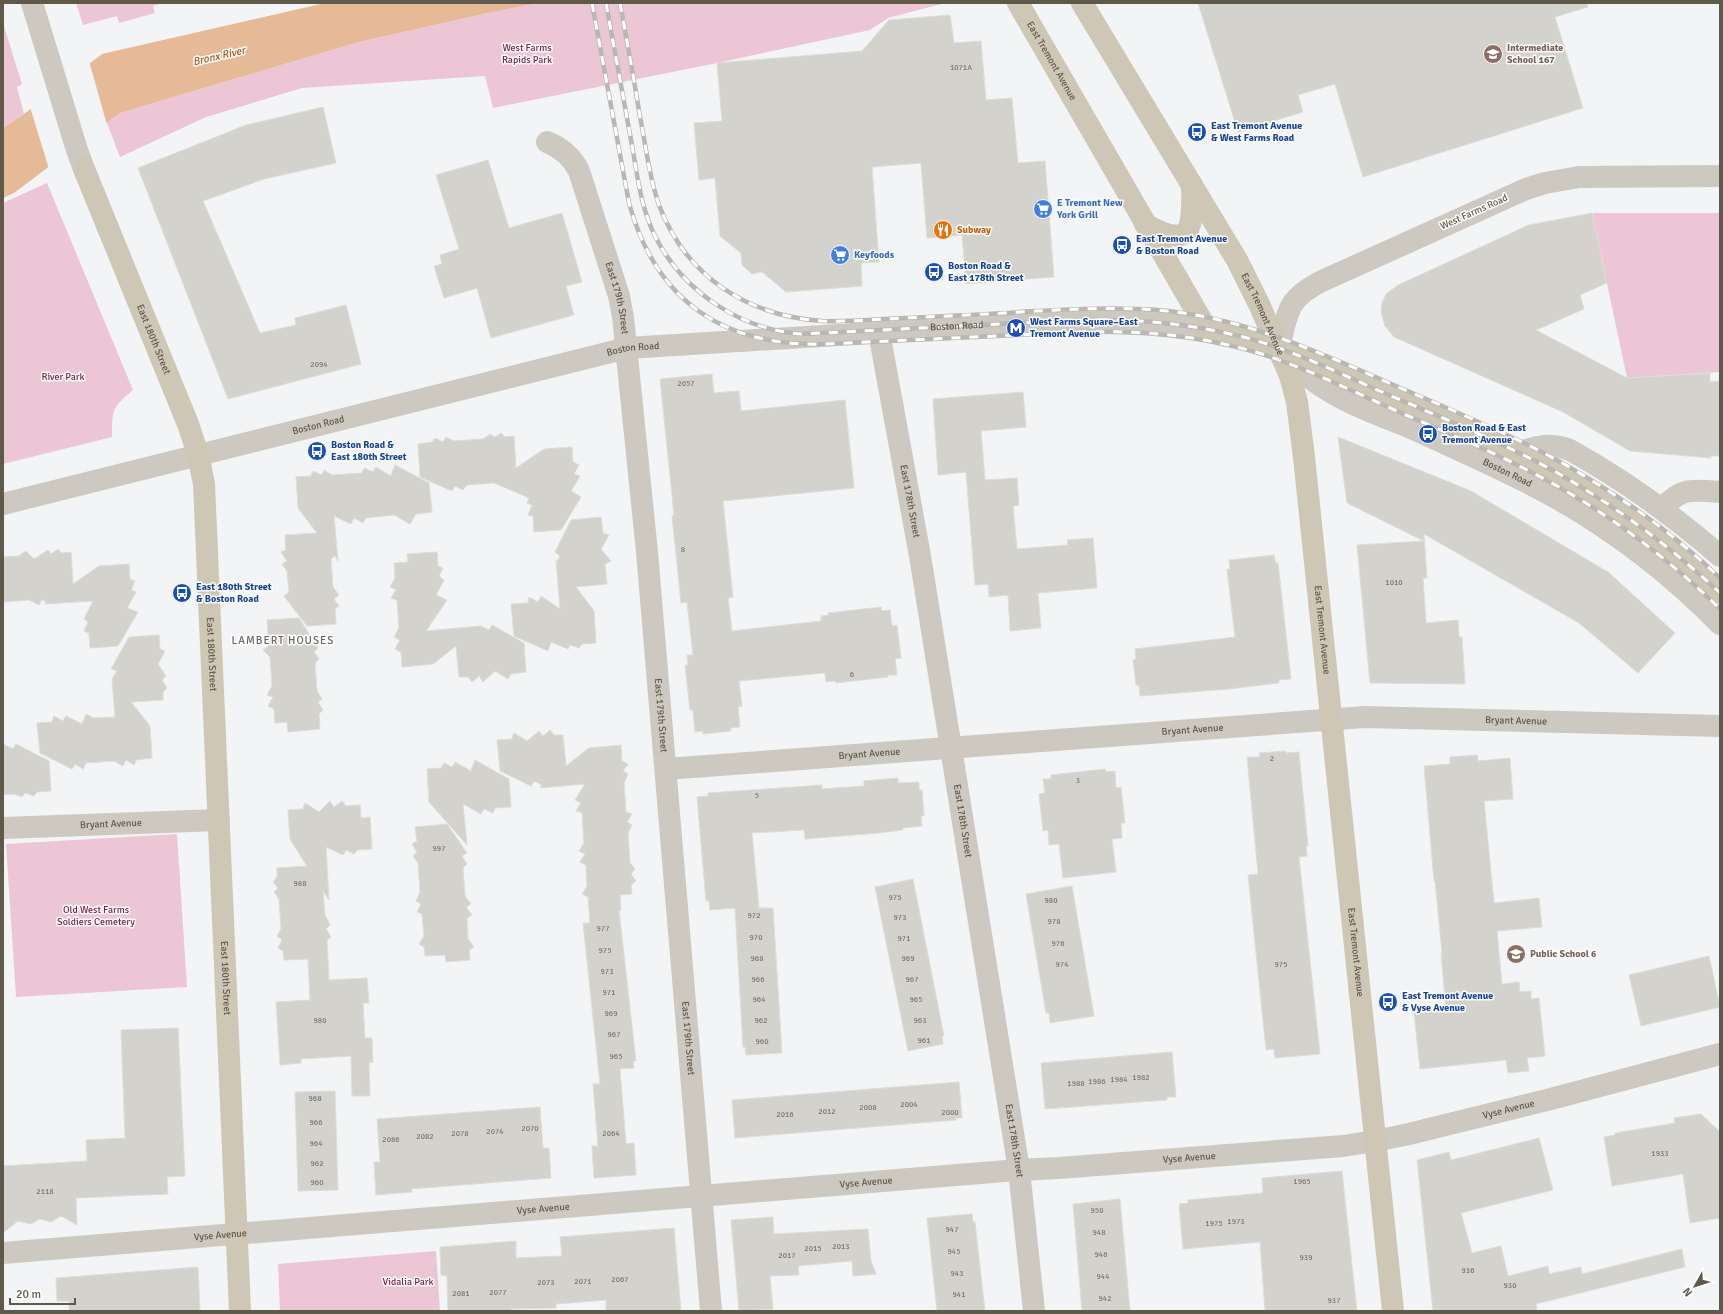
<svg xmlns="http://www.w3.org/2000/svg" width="1723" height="1314" viewBox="0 0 1723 1314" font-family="Signika,sans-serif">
<rect width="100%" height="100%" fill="#f3f4f5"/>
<path fill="#edc6d5" d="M76,3H163L153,6L155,13L119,23L117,16L83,25Z
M539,3H945L888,18L870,30L717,63L493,108L485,76L302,88L206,117L120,157L107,123L120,113L359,42L488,13Z
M3,23L22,84L17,87L24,114L3,128Z
M47,183L133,390C112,408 112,409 112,437L3,464V203Z
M1592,213H1720V372L1627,378Z
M177,834L187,987L16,997L6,844Z
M436,1251L440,1311H280L278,1264Z"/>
<path fill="#e6ba97" d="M325,3H539L488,13L359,42L120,113L14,193L3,198V128L24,114L102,54Z"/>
<path fill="#f3f4f5" d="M89,61L107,125L49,169L30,107Z"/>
<path fill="#d4d2cd" stroke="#ddddd7" d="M1198,3H1587L1588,7L1555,17L1583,108L1363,177L1335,84L1298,95L1303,112L1238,132Z
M950,15L954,43L981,41L986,100L1012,98L1018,163L1045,161L1054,277L966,284L962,235L927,238L921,163L872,167L879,262L861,263L862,286L786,292L762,272L752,274L742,265L741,253L720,236L715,178L699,180L694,123L722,121L717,63L862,51L889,20Z
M323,107L336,163L264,179L203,201L260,333L296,325L295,318L346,305L361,364L228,399L138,168L246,125Z
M488,160L509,228L562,213L582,282L566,286L574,315L491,338L477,288L444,298L434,266L442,264L440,255L459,249L436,175Z
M1592,213L1607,283L1580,295L1584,309L1536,330L1627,378L1710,373V382L1720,381V456H1711V458L1630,451L1563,412L1394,337L1385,326L1381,312L1382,303L1386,294L1398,285L1529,225Z
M712,374L714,393L739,391L741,411L845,400L854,488L723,501L733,597L728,598L732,631L821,621V616L829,615L828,613L881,607L882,611L890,610L892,626L897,625L901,658L895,659L897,675H888V677L836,683L835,681L826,682L825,673L739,681L742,706L738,707L740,727L731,728V731L703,734V731L695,732L693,710H690L685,665H688L687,655H693L687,602L681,603L679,583L672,516L674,515L660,379Z
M1023,392L1026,427L981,431L985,480L1017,478L1019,505L1013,506L1017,549L1068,545L1067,540L1093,538L1097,588L1038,593L1041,628L1010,631L1008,595L989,597L988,584L975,585L966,472L938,475L933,399Z
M501,433L505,437L514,436L516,468L544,449L572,447L573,462L579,465L574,474L580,476L571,491L581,497L561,530L534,532L533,516L528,515L532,505L527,503L529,498L494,483L467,485L463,490L455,486L452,491L420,477L418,444L432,442L435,438L443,442L446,437L454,441L483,439L490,434L495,437Z
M1338,437L1471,491L1608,572L1675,633L1638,673L1579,623L1424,534L1427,578H1423L1426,623L1458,620L1459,637H1462L1465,684L1370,683L1357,545L1424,541L1347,503Z
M395,465L429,483L432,512L416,514L410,524L394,515L366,518L363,523L354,518L351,524L334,516L338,561L335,556L331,559L333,587L339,595L334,599L339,606L335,609L336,624L307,626L284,596L289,592L287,571L282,564L287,561L281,552L286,550L285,535L317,533L298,508L296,477L311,476L313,471L322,475L324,470L332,475L362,473L364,468L373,472L376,467L391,476Z
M601,517L603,533L609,535L601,549L611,561L605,564L607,584L576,587L594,611L596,643L582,644L579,648L570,645L568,649L551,642L548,651L514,636L511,604L528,603L529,597L538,602L541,596L560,609L556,560L557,562L560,556L555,552L571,520Z
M58,549L62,553L71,552L73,584L99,566L129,564L130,579L135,581L131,590L136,592L127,608L138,612L118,646L90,648L89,633L84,631L88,622L84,619L93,601L45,604L47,603L42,599L39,605L29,600L3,602V557L18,556L26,551L34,559L48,550L51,554Z
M437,552L438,566L443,568L439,576L444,580L436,595L447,600L426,631L481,626L489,630L492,625L524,643L526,672L511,674L508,679L495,671L483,682L479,676L472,682L468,677H459L456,646L433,664L402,667L401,652L395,649L400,640L394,637L399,628L397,600L391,598L396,590L390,587L395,578L394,563L408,562L407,554Z
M1274,555L1276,564L1278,563L1291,679L1279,680V683L1229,689L1140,696L1139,685H1136L1133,660L1136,659L1135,649L1235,637L1227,569H1230L1229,560Z
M299,618L318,648L314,652L319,659L315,663L317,691L322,699L318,702L323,710L319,714L320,729L288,732L287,722L275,723L274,709L268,706L273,697L267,695L272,686L270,657L263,650L269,646L263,638L268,634L267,620Z
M159,635L160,649L165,651L158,664L166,676L162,680L167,688L163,692V700L131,702L150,726L152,758L136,760L134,765L126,760L123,766L114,761L86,763L83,769L75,764L72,769L40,753L37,723L52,722L54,716L63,721L66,716L82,724L86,714L94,718L115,717L112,679L117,671L111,669L129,637Z
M550,730L554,735H563L566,766L589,748L621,745L622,761L628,764L623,771L628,774L624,783L626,812L632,814L627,822L632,825L628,833L630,863L635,869L631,874L636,881L631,885L632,894L620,895L621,910H619L636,1061H633L634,1068L620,1069L626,1144L634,1143L636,1175L594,1178L592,1146H598L593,1084H600L583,923H590L588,897L582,894L587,886L586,865L580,862L585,854L579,851L584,843L582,813L576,811L581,803L575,800L585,784L540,788L542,785L534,781L531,786L500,771L497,740L512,739L514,733L527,741L539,731L543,736Z
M3,744L13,749L16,744L49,761L51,791L37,792L34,796L25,793L22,797L14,794L3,795Z
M1286,751V753L1299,752L1308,846H1306L1307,856L1299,857L1320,1054L1275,1058L1274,1049L1266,1050L1248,875L1258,874L1247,757H1260L1259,753Z
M1477,755L1478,761L1510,758L1513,799L1484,801L1494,903L1539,898L1542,927L1497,931L1502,984L1519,982L1520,992L1531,991V999L1539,998L1545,1056L1527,1058L1529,1071L1508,1073L1506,1060L1420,1069L1414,1013L1446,1010L1441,953H1442L1435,881H1434L1424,766L1450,764V757Z
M475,760L509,779L511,807L495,808L493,813L484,809L481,814L463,804L467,845L429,802L427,769L441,768L444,763L452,767L455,762L471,771Z
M1105,769L1106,772L1115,771L1116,788L1121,787L1125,823H1121L1122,838L1112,839L1116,872L1063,878L1059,844L1049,845L1048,830L1043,831L1039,794L1045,793L1043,779H1051V775Z
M898,778V783L919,782V790H922L924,816H921L922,826L903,828V830L879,833L805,839L804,830L752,833L759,908H773L782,1053L746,1055L745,1047H743L735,908L710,910L709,901H706L697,797L708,796V793L780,788L822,785V789L864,786V781Z
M330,801L334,807L342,801L346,806L360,805L361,818L370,817L372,849L357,850L354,854L346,850L343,855L326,847L329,900L323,891L325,915L330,925L326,929L331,937L327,940L329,980L367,978L369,1003H363L365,1038H372L373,1062L369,1063L370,1096H352L351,1056L301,1059V1063L280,1065L276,1002L310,1000L308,959L284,960L283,951L278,948L282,940L277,936L281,929L279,899L274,892L278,888L273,882L277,877V868L307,866L290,839L288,810L303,809L305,803L319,812Z
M447,824L467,853L462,856L467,864L463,868L465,896L471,904L466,907L472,915L467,918L468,939L474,947L469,950L470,960L446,962L445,955L425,956L424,947L419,944L424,936L422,914L417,912L421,904L416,901L420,892L418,863L413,856L417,852L412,844L417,841L415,827Z
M913,879L944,1036H942L943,1044L908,1051L875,887Z
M1072,886L1094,1016L1050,1023L1049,1013H1046L1026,894Z
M1709,956L1720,1007L1641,1026L1629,975Z
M178,1028L185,1176L167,1177L168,1194L76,1198L77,1225L61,1216L51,1222L40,1219L31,1224L18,1221L3,1233V1166L87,1161L86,1140L125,1138L121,1030Z
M1172,1052L1176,1097H1167V1100L1045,1109L1041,1063Z
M959,1082L962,1118H955L956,1120L735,1138L732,1100Z
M335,1091L338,1190L298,1191L295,1092Z
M540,1107L543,1148H549L551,1178L411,1189L412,1192L376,1195L374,1162H380L377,1119Z
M1701,1114L1720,1132V1218L1690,1223L1683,1174L1612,1186L1604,1137L1615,1135V1133L1675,1123L1674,1118Z
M1539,1138L1553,1190L1461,1213L1472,1253L1501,1246L1508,1276L1548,1266L1549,1274L1581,1267L1582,1274L1682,1249L1685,1267L1536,1304L1537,1311H1433L1417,1160L1449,1152L1451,1160Z
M1342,1171L1357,1311H1265L1260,1242L1183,1249L1179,1204L1188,1203V1200L1263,1193L1262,1178Z
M1120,1199L1130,1311H1082L1073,1204Z
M972,1214L973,1222H975L985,1311H937L927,1218Z
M773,1217L774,1234L868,1229L871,1261L876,1274L853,1276L852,1261L798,1266L799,1275L770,1276L773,1309L739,1311L731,1220Z
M674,1228L681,1311H606V1300L556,1304V1308L511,1309V1311H448L447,1276L441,1275L440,1247L516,1241V1258L562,1256L560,1237Z
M198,1267L200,1311H69V1301H57L56,1278Z"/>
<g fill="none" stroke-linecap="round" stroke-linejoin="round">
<g stroke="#cdc9c0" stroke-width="22">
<path d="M32,3L77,150L84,169"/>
<path id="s1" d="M547,142C562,148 572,157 579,171L619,296L623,317L647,552L711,1311"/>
<path id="s2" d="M1720,176L1579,177L1545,183L1526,189L1322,281C1286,299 1288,312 1279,348C1289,359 1299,370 1311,379C1341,402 1377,414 1411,428C1444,443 1477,458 1510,474C1588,511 1660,563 1720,624"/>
<path id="s3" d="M879,332L920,556L1019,1170L1034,1311"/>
<path d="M1519,453C1537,445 1552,443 1570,450C1624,480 1674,516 1720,556"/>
<path id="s4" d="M3,504L627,348L1080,320H1141L1206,328"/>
<path d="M1662,509C1681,487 1693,490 1720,492"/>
<path id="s5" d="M666,769L1365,717L1720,726"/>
<path id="s6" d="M3,828L219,820"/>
<path id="s7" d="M3,1253L1019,1170L1059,1168L1343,1146L1375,1141L1409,1134L1551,1099L1720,1054"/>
</g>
<g stroke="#cec7b5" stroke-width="22">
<path id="s8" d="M1018,3L1206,328C1223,332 1241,336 1258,341C1307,356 1354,379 1401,400C1447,420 1494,439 1539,463C1604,497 1666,542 1720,593"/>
<path id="s9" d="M1082,3L1237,260L1259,304L1290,376L1297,402L1304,457L1393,1311"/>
<path id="s10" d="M84,169L188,424L198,454L204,484L240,1311"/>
<path d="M1145,224C1194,252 1193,226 1192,185"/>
</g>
<g stroke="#b8b7b1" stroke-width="4.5">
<g id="rail">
<path d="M592,3L629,203C656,302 725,347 825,344L1081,332C1145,330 1207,336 1268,356C1315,372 1360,395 1406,415C1448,433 1491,451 1533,473C1601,508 1665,555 1720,609"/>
<path id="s11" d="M606,3C614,49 623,94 631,140C637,172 640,206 655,236C683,292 741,330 802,334L1080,320C1138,319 1184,323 1239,336C1289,348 1336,372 1382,392C1440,417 1499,441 1554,471C1614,505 1670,546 1720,593"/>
<path d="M620,3C627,41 634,79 640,117C646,146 649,177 659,205C686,277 748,316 822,321C850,322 877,319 905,318C948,316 992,314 1036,311C1076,309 1117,307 1157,310C1243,317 1318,352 1396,386C1445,407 1495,428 1542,452C1606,486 1668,528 1720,578"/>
</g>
</g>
<use href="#rail" stroke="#fff" stroke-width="3" stroke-dasharray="9" stroke-linecap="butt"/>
</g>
<defs>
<g id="school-disc" transform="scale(1)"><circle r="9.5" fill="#8d6e63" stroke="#fff"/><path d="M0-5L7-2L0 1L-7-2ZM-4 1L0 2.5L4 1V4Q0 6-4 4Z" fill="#fff"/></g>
<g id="bus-disc" transform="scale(1)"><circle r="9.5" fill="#1a4fb4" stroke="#fff"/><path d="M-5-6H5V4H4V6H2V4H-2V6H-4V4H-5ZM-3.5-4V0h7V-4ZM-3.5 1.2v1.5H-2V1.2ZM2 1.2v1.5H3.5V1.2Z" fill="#fff"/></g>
<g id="supermarket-disc" transform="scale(1)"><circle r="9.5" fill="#3f7fe0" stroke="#fff"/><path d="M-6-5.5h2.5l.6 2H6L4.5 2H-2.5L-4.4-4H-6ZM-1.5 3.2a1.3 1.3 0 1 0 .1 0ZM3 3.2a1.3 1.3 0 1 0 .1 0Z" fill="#fff"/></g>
<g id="restaurant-disc" transform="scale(1)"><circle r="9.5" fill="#e8710a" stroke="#fff"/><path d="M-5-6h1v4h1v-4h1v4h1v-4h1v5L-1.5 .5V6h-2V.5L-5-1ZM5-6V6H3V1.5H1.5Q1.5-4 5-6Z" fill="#fff"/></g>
<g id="metro-disc" transform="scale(1)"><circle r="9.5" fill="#1a4fb4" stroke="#fff"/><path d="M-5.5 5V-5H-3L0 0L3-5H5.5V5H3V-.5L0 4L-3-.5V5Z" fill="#fff"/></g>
</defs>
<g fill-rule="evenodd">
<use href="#school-disc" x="1493" y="54"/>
<use href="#bus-disc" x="1197" y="132"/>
<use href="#supermarket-disc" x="1043" y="209"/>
<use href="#restaurant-disc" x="943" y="230"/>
<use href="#bus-disc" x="1122" y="245"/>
<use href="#supermarket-disc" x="840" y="255"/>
<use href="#bus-disc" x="934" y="272"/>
<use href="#metro-disc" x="1016" y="328"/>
<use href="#bus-disc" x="1428" y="434"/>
<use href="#bus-disc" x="317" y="451"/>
<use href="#bus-disc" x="182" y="593"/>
<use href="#school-disc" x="1516" y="954"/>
<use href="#bus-disc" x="1388" y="1002"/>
</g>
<g text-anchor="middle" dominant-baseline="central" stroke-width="3" stroke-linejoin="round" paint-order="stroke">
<g font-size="8" fill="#7c776c">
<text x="961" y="67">1071A</text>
<text x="319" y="364">2094</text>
<text x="686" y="383">2057</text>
<text x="683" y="549">8</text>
<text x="1394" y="582">1010</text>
<text x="852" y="674">6</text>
<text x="1272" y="758">2</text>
<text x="1078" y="780">3</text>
<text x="757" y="795">5</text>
<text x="439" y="848">997</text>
<text x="300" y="883">988</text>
<text x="895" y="897">975</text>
<text x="1051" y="900">980</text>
<text x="754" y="915">972</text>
<text x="900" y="917">973</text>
<text x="1054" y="921">978</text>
<text x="603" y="928">977</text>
<text x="756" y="937">970</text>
<text x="904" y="938">971</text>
<text x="1058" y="943">976</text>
<text x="605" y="950">975</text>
<text x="757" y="958">968</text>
<text x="908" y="958">969</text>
<text x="1062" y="964">974</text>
<text x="1281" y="964">975</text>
<text x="607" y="971">973</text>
<text x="758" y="979">966</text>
<text x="912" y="979">967</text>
<text x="609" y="992">971</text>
<text x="759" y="999">964</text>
<text x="916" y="999">965</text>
<text x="611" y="1013">969</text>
<text x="320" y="1020">980</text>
<text x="761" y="1020">962</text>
<text x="920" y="1020">963</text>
<text x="614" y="1034">967</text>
<text x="924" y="1040">961</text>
<text x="762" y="1041">960</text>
<text x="616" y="1056">965</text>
<text x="1141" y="1077">1982</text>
<text x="1119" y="1079">1984</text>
<text x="1097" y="1081">1986</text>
<text x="1076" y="1083">1988</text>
<text x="315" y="1098">968</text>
<text x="909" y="1104">2004</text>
<text x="868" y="1107">2008</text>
<text x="827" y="1111">2012</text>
<text x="950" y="1112">2000</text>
<text x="785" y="1114">2016</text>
<text x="316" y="1122">966</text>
<text x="530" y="1128">2070</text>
<text x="495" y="1131">2074</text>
<text x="460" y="1133">2078</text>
<text x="611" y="1133">2064</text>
<text x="425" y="1136">2082</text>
<text x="391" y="1139">2086</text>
<text x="316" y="1143">964</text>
<text x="1660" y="1153">1933</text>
<text x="317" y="1163">962</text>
<text x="1302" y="1181">1965</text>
<text x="317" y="1182">960</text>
<text x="45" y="1191">2118</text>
<text x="1097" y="1210">950</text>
<text x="1236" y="1221">1973</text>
<text x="1214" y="1223">1975</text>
<text x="952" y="1229">947</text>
<text x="1099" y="1232">948</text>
<text x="841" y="1246">2013</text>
<text x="813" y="1248">2015</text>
<text x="954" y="1251">945</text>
<text x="1101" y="1254">946</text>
<text x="787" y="1255">2017</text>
<text x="1306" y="1257">939</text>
<text x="1468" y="1270">936</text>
<text x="957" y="1273">943</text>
<text x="1103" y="1276">944</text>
<text x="620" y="1279">2067</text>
<text x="583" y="1281">2071</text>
<text x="546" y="1282">2073</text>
<text x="1510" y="1285">930</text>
<text x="498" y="1292">2077</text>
<text x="461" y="1293">2081</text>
<text x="959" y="1294">941</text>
<text x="1105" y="1298">942</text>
<text x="1334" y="1300">937</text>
</g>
<g font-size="10" fill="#7c2039" stroke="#fff">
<text x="527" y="48">West Farms<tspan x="527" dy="12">Rapids Park</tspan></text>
<text x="63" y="377">River Park</text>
<text x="96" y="910">Old West Farms<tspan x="96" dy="12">Soldiers Cemetery</tspan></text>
<text x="408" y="1282">Vidalia Park</text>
</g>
<g font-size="10" font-weight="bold" fill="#785e54" stroke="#fff" text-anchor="start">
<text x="1507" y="48">Intermediate<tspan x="1507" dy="12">School 167</tspan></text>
<text x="1530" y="954">Public School 6</text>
</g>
<g font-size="10" fill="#5f594c" stroke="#fff">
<text stroke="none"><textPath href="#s8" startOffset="67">East Tremont Avenue</textPath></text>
<text transform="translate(1474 212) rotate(-24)">West Farms Road</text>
<text stroke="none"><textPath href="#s1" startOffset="177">East 179th Street</textPath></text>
<text stroke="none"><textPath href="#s9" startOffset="360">East Tremont Avenue</textPath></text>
<text stroke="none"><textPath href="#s11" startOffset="578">Boston Road</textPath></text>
<text stroke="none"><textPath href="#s10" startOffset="184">East 180th Street</textPath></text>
<text stroke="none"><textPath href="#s4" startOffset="649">Boston Road</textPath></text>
<text stroke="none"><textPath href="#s4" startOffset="325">Boston Road</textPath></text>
<text stroke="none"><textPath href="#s2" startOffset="766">Boston Road</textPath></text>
<text stroke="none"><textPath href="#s3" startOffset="172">East 178th Street</textPath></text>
<text stroke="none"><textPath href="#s9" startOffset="684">East Tremont Avenue</textPath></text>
<text stroke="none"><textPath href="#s10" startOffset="508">East 180th Street</textPath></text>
<text stroke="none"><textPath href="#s1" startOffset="597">East 179th Street</textPath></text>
<text stroke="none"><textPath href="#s5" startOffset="852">Bryant Avenue</textPath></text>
<text stroke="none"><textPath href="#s5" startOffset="528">Bryant Avenue</textPath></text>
<text stroke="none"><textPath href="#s5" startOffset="204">Bryant Avenue</textPath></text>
<text stroke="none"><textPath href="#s3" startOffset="496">East 178th Street</textPath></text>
<text stroke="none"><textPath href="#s6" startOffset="108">Bryant Avenue</textPath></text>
<text stroke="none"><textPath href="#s9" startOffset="1008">East Tremont Avenue</textPath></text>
<text stroke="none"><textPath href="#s10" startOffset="832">East 180th Street</textPath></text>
<text stroke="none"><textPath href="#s1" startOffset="921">East 179th Street</textPath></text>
<text stroke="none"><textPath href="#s7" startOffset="1514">Vyse Avenue</textPath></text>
<text stroke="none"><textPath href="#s3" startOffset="820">East 178th Street</textPath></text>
<text stroke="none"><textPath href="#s7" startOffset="1190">Vyse Avenue</textPath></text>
<text stroke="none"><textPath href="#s7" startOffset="866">Vyse Avenue</textPath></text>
<text stroke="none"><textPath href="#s7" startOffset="542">Vyse Avenue</textPath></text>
<text stroke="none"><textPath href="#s7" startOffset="218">Vyse Avenue</textPath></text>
</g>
<g font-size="10" font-weight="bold" fill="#164399" stroke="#fff" text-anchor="start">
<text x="1211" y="126">East Tremont Avenue<tspan x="1211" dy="12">&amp; West Farms Road</tspan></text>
<text x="1136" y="239">East Tremont Avenue<tspan x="1136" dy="12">&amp; Boston Road</tspan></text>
<text x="948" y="266">Boston Road &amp;<tspan x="948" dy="12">East 178th Street</tspan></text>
<text x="1030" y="322">West Farms Square–East<tspan x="1030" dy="12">Tremont Avenue</tspan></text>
<text x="1442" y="428">Boston Road &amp; East<tspan x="1442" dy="12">Tremont Avenue</tspan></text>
<text x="331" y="445">Boston Road &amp;<tspan x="331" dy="12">East 180th Street</tspan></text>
<text x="196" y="587">East 180th Street<tspan x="196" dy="12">&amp; Boston Road</tspan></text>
<text x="1402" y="996">East Tremont Avenue<tspan x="1402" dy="12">&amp; Vyse Avenue</tspan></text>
</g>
<g font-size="10" font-weight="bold" fill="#366cbe" stroke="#fff" text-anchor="start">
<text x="1057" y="203">E Tremont New<tspan x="1057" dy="12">York Grill</tspan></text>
<text x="854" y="255">Keyfoods</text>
</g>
<g font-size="10" font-weight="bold" fill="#c56008" stroke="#fff" text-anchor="start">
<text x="957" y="230">Subway</text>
</g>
<g font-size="11" font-style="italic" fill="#a45619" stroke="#fff">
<text transform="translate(219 56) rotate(-13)">Bronx River</text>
</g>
<g font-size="11" letter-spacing="1" fill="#67655f" stroke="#fff">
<text x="283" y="640">LAMBERT HOUSES</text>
</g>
</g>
<rect width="1723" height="1314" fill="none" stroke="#5f594c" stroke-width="8"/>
<g transform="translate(1695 1286) rotate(231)" stroke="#ffffff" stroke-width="3" paint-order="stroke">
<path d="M0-3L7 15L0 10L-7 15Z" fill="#5f594c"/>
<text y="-6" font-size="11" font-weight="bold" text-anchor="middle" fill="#5f594c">N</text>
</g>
<path d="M10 1298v6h65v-6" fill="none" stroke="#5f594c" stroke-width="2"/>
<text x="16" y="1298" font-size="12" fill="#5f594c" stroke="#ffffff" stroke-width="3" paint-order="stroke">20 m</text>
</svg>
